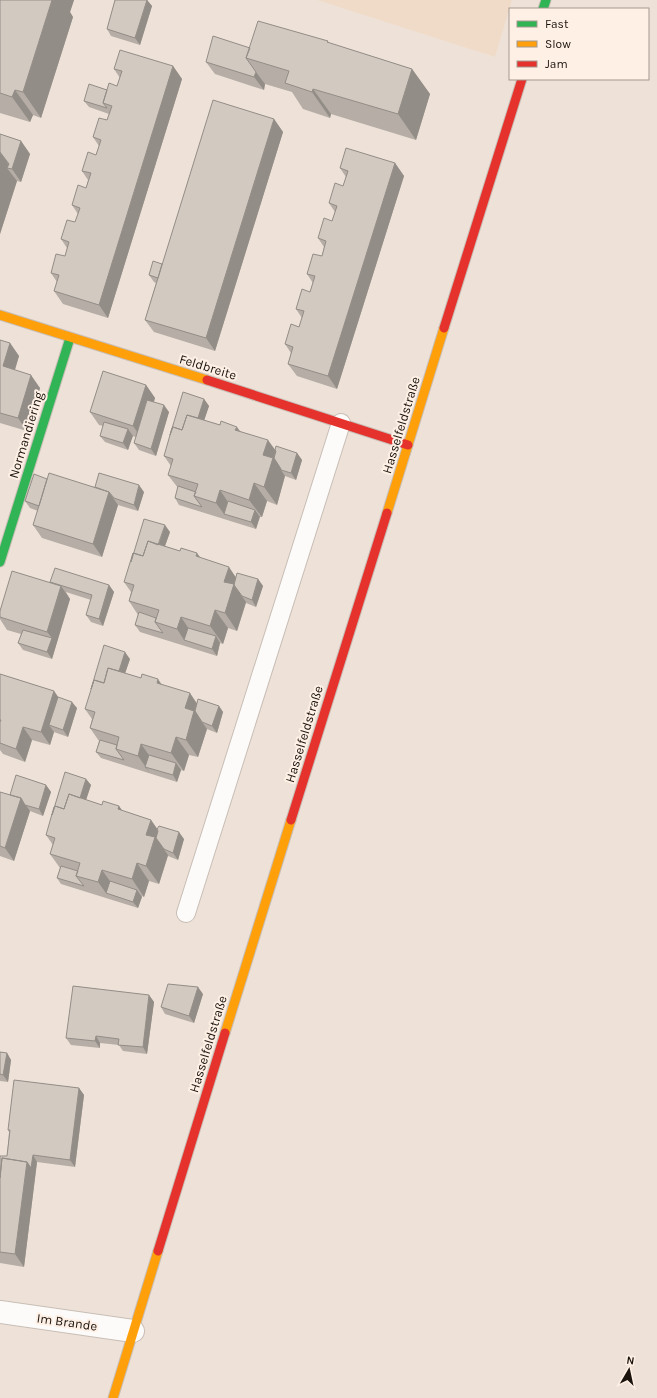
<svg xmlns="http://www.w3.org/2000/svg" width="657" height="1398" viewBox="0 0 657 1398" font-family="Karla,sans-serif">
<rect width="100%" height="100%" fill="#eee2d8"/>
<path fill="#f0dbc9" d="M317,0H512L495,57Z"/>
<g fill="none" stroke-linecap="round" stroke-linejoin="round">
<g stroke="#c8beb6" stroke-width="20">
<path id="lane" d="M186,913L341,423"/>
</g>
<g stroke="#c8beb6" stroke-width="24">
<path id="street" d="M0,1312L133,1331"/>
</g>
<g stroke="#c8beb6" stroke-width="11">
<path id="fast" d="M543,9L546,0
M0,562L70,338"/>
</g>
<g stroke="#c8beb6" stroke-width="11">
<path id="slow" d="M0,315L207,380
M387,513L444,328
M225,1033L291,820
M113,1398L158,1251"/>
</g>
<g stroke="#c8beb6" stroke-width="11">
<path id="jam" d="M444,328L522,79
M207,380L408,445
M291,820L387,513
M158,1251L225,1033"/>
</g>
<use href="#lane" stroke="#fcfbf9" stroke-width="18"/>
<use href="#street" stroke="#fcfbf9" stroke-width="22"/>
<use href="#fast" stroke="#30b455" stroke-width="9"/>
<use href="#slow" stroke="#ff9f0a" stroke-width="9"/>
<use href="#jam" stroke="#e5322d" stroke-width="9"/>
</g>
<path fill="#b5ada6" d="M0,0H74L70,12L73,17L41,118L33,115L30,122L0,113Z
M115,0H147L152,6L140,45L111,36L107,29Z
M328,41L329,43L412,69L430,94L416,140L331,114L330,118L303,109L292,92L265,84L264,90L215,74L206,62L250,48Z
M173,66L182,79L108,318L63,304L54,291L57,282L51,273L65,256L67,248L61,239L75,222L78,214L72,205L86,188L88,180L82,171L96,155L99,146L93,137L107,120L109,114L89,107L84,101L107,90L117,86L120,78L114,69Z
M274,119L283,132L215,351L154,332L145,320L156,283L154,282L149,275L162,264Z
M0,134L21,141L30,154L21,182L17,181L0,234Z
M395,163L404,176L337,389L297,376L288,364L291,353L285,344L299,327L302,318L296,309L310,292L313,283L307,274L322,256L324,247L318,238L332,221L335,212L329,203L343,186L346,177L340,168Z
M0,340L10,343L19,356L15,370L40,388L27,431L0,423Z
M146,385L155,398L154,402L169,412L156,456L139,450L134,443L136,437L132,436L128,450L105,442L100,436L103,426L99,425L90,412Z
M204,399L209,406L204,420L240,431L275,450L297,453L302,460L296,480L285,476L277,505L267,501L262,517H259L256,529L179,505L175,498L178,488L168,475L171,466L164,456Z
M47,479L95,487L144,492L138,511L118,505L102,557L42,538L33,525L38,511L30,508L25,501Z
M170,532L165,546L201,558L236,577L258,579L263,586L256,607L246,603L237,631L228,628L223,644L220,643L217,656L140,632L135,625L138,615L129,601L131,592L124,582Z
M50,582L109,585L114,592L103,626L91,622L86,615L91,600L66,592L70,599L52,659L23,650L18,643L21,634L7,630L0,619V611L51,583Z
M130,659L125,673L162,685L197,703L219,706L223,712L217,733L207,729L198,757L189,755L184,771L181,770L177,782L101,758L96,752L99,741L90,728L92,719L85,709Z
M0,674L54,691L58,697L77,708L68,737L54,732L50,745L32,740L25,762L3,754L0,750Z
M86,779L91,785L86,800L102,805L119,806L122,811L151,820L157,829L184,839L178,860L168,856L159,884L149,881L144,897L142,896L138,908L61,884L57,878L60,868L50,854L53,845L46,835Z
M46,785L51,792L43,816L30,811L14,861L0,856V792L10,795Z
M203,994L194,1023L165,1014L161,1007Z
M149,995L154,1002L147,1054L123,1051L119,1045L100,1043V1048L71,1045L66,1038Z
M0,1052L7,1053L11,1060L8,1082L0,1081Z
M79,1088L84,1095L75,1167L37,1162L24,1267L0,1263V1156H7L9,1132L8,1130Z"/>
<path fill="#938d87" d="M52,0H74L70,12L73,17L41,118L23,92Z
M147,0L152,6L140,45L135,38Z
M173,66L182,79L108,318L99,305Z
M412,69L430,94L416,140L398,114Z
M256,72L265,84L264,90L254,77Z
M313,89L331,114L330,118L312,92Z
M15,90L33,115L30,122L12,97Z
M274,119L283,132L215,351L206,338Z
M21,141L30,154L21,182L12,169Z
M0,152L12,169L7,168L17,181L0,234Z
M395,163L404,176L337,389L328,376Z
M10,343L19,356L12,379L3,366Z
M31,375L40,388L27,431L18,418Z
M146,385L155,398L142,439L133,426Z
M204,399L209,406L195,448L190,441Z
M164,405L169,412L156,456L151,449Z
M237,427L249,444L235,430Z
M128,429L133,436L128,450L123,443Z
M268,440L281,458L282,470H281L285,476L277,505L264,487L263,455Z
M297,453L302,460L296,480L291,473Z
M254,483L267,501L262,517L249,500Z
M139,485L144,492L138,511L134,505Z
M220,490L232,508L224,514L216,503Z
M109,492L118,505L102,557L93,544Z
M255,510L260,517L256,529L251,522Z
M165,525L170,532L155,574L151,567Z
M197,553L210,571L196,556Z
M229,567L241,585L239,592L246,602L237,631L225,613L224,582Z
M258,579L263,586L256,607L252,600Z
M109,585L114,592L103,626L99,619Z
M61,586L70,599L52,659L47,652L52,638L47,632Z
M215,610L228,628L223,644L210,626Z
M181,617L193,635L184,640L177,629Z
M216,636L220,643L217,656L212,649Z
M125,652L130,659L116,700L111,694Z
M158,679L170,697L157,683Z
M54,691L63,704L49,725L54,732L50,745L41,732Z
M190,693L202,711L200,719L207,729L198,757L186,740L185,708Z
M72,702L77,708L68,737L63,730Z
M219,706L223,712L217,733L212,726Z
M23,727L32,740L25,762L16,749Z
M176,737L189,755L184,771L171,753Z
M141,744L154,762L145,767L150,773L138,756Z
M176,763L181,770L177,782L173,775Z
M86,779L91,785L77,827L72,820Z
M46,785L51,792L43,816L39,809Z
M21,798L30,811L14,861L5,848Z
M119,806L131,823L118,809Z
M151,820L163,837L161,845L168,855L159,884L146,866V835Z
M179,832L184,839L178,860L173,853Z
M137,863L149,881L144,897L132,879Z
M102,870L115,888L106,893L98,882Z
M137,890L142,897L138,908L133,902Z
M198,987L203,994L194,1023L189,1016Z
M149,995L154,1002L147,1054L143,1047Z
M96,1036L100,1043V1048L95,1041Z
M7,1053L11,1060L8,1082L3,1075Z
M79,1088L84,1095L75,1167L70,1160Z
M33,1155L37,1162L24,1267L15,1254L27,1162Z"/>
<path fill="#d2c9c1" stroke="#938d87" d="M0,0H52L23,92L15,90L12,97L0,93Z
M115,0H147L135,38L107,29Z
M258,21L328,41L327,42L412,69L398,114L313,89L312,92L285,83L289,71L246,58Z
M213,36L250,48L246,58L256,72L254,77L206,62Z
M120,50L173,66L99,305L54,291L59,275L51,273L56,254L65,256L69,242L61,239L67,220L75,222L80,208L72,205L78,185L86,188L91,173L82,171L88,152L96,155L101,140L93,137L99,118L107,120L112,106L103,103L109,83L117,86L122,71L114,69Z
M89,84L107,90L103,103L107,108L84,101Z
M213,100L274,119L206,338L145,320Z
M0,134L21,141L12,169L7,168L9,164L0,152Z
M346,148L395,163L328,376L288,364L293,347L285,344L291,324L299,327L304,311L296,309L302,289L310,292L315,276L307,274L313,254L322,256L326,241L318,238L324,218L332,221L337,206L329,203L335,183L343,186L348,171L340,168Z
M153,261L162,264L158,278L149,275Z
M0,340L10,343L3,366L31,375L18,418L0,413Z
M103,371L146,385L133,426L90,412Z
M183,392L204,399L198,418L187,415L182,430L173,427L170,435Z
M147,400L164,405L151,449L134,443Z
M187,415L220,425L221,421L237,427L235,430L268,440L263,455L273,458L264,487L254,483L249,500L220,490L216,503L194,496L198,484L168,475L173,459L164,456L172,428L173,427L182,430Z
M104,422L128,429L123,443L100,436Z
M276,446L297,453L291,473L281,470V469L274,458L276,451L275,450Z
M49,473L109,492L93,544L33,525Z
M99,473L139,485L134,505L114,498L109,492L95,487Z
M34,474L47,479L39,506L25,501Z
M178,486L196,492L194,496L202,507L175,498Z
M228,501L255,510L251,522L224,514Z
M144,519L165,525L158,545L148,541L143,556L133,553L131,562Z
M148,541L180,551L181,548L197,553L196,556L229,567L224,582L234,584L225,613L215,610L210,626L181,617L177,629L155,622L159,610L129,601L134,585L124,582L133,553L143,556Z
M55,568L109,585L99,619L86,615L92,595L50,582Z
M12,571L61,586L47,632L0,617V611Z
M237,573L258,579L252,600L242,596L234,585Z
M139,612L156,618L155,622L163,633L135,625Z
M188,628L216,636L212,649L184,640Z
M23,630L52,638L47,652L18,643Z
M104,645L125,652L119,671L108,668L104,683L94,680L91,689Z
M108,668L141,678L142,674L158,679L157,683L190,693L185,708L194,711L186,740L176,737L171,753L141,744L138,756L116,749L119,737L90,728L95,712L85,709L94,680L104,683Z
M0,674L54,691L41,732L23,727L16,749L0,743V722L1,720H0Z
M58,697L72,702L63,730L49,725Z
M198,699L219,706L212,726L202,722L195,711Z
M100,740L117,745L116,749L124,760L96,752Z
M149,755L176,763L173,775L145,767Z
M65,772L86,779L80,798L69,794L64,809L55,806L52,815Z
M16,775L46,785L39,809L25,805L21,798L10,795Z
M0,792L21,798L5,848L0,846Z
M69,794L102,805L103,801L119,806L118,809L151,820L146,835L155,837L146,866L137,863L132,879L102,870L98,882L76,876L80,863L50,854L55,838L46,835L54,807L55,806L64,809Z
M159,826L179,832L173,853L164,849L156,838L158,831L157,829Z
M61,866L78,871L76,876L84,886L57,878Z
M110,881L137,890L133,902L106,893Z
M168,984L198,987L189,1016L161,1007Z
M73,986L149,995L143,1047L118,1045L119,1039L96,1036L95,1041L66,1038Z
M0,1052L7,1053L3,1075L0,1074Z
M14,1080L79,1088L70,1160L33,1155L31,1168L27,1162L2,1158L0,1178V1156H7L10,1130H8Z
M2,1158L27,1162L15,1254L0,1252V1178Z"/>
<g text-anchor="middle" dominant-baseline="central" stroke-width="4" stroke-linejoin="round" paint-order="stroke">
<g font-size="13" fill="#1a130d" stroke="#fef0e5">
<text transform="translate(208 367) rotate(17)">Feldbreite</text>
<text transform="translate(401 425) rotate(-73)">Hasselfeldstraße</text>
<text transform="translate(26 435) rotate(-73)">Normandiering</text>
<text transform="translate(304 734) rotate(-73)">Hasselfeldstraße</text>
<text transform="translate(208 1044) rotate(-73)">Hasselfeldstraße</text>
<text transform="translate(67 1322) rotate(8)">Im Brande</text>
</g>
</g>
<rect x="509" y="8" width="140" height="72" fill="#fef0e5" stroke="#a3988f"/>
<rect x="517" y="21" width="20" height="6" fill="#30b455" stroke="#a3988f"/>
<text x="545" y="28" font-size="12" fill="#1a130d">Fast</text>
<rect x="517" y="41" width="20" height="6" fill="#ff9f0a" stroke="#a3988f"/>
<text x="545" y="48" font-size="12" fill="#1a130d">Slow</text>
<rect x="517" y="61" width="20" height="6" fill="#e5322d" stroke="#a3988f"/>
<text x="545" y="68" font-size="12" fill="#1a130d">Jam</text>
<g transform="translate(629 1370) rotate(9)" stroke="#fef0e5" stroke-width="3" paint-order="stroke">
<path d="M0-3L7 15L0 10L-7 15Z" fill="#1a130d"/>
<text y="-6" font-size="11" font-weight="bold" text-anchor="middle" fill="#1a130d">N</text>
</g>
</svg>
